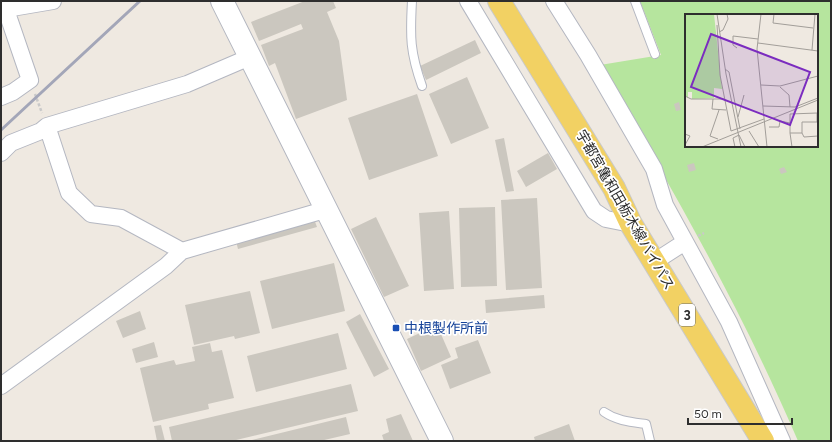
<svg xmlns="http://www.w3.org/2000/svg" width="832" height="442" viewBox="0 0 832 442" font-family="Figtree,'Noto Sans JP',sans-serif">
<rect width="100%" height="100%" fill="#efe9e1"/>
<path fill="#b6e59e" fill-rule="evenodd" d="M640,1H831V441H798C742,310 672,188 600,65L661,55ZM686,15H817V146H686Z"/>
<path fill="#cbc7bf" d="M305,1H333L336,8L327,12L339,41L347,100L296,119L275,63L269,66L261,45L303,29L301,24L259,41L251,22Z
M475,40L481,53L426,80L420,66Z
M467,77L489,128L451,144L429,94Z
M417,94L438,156L369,180L348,118Z
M679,102L681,110L676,111L674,104Z
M504,138L514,191L506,192L495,140Z
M548,153L557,169L526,187L517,171Z
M694,163L696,170L689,172L687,165Z
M784,167L787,172L781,174L779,169Z
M537,198L542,288L506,290L501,200Z
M495,207L497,286L461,287L459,208Z
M449,211L454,289L424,291L419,213Z
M376,217L409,286L384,297L351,229Z
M314,219L317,227L238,249L236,241Z
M334,263L345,311L272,329L260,281Z
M250,291L260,333L235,339L234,336L194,345L185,305Z
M544,295L545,308L486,313L485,300Z
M140,311L146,329L123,338L116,321Z
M360,314L389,369L374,377L346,322Z
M437,325L451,357L421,371L407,339Z
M338,333L347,369L256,392L247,356Z
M478,340L491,373L450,389L441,365L458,358L455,348Z
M154,342L158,357L136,363L132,349Z
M210,343L212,352L222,350L234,398L208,404L209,409L153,422L140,368L174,360L176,365L195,361L192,347Z
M351,384L358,411L232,441H172L169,427Z
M401,414L413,441H384L382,435L389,432L386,419Z
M346,417L350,434L320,441H248Z
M569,424L575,441H535L534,437Z
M161,425L165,441H157L154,426Z"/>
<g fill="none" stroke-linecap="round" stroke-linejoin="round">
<g stroke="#b4b7c1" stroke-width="10">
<path id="lane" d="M412,1C410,37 410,52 422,86
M635,1L655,54
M604,412C617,421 631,422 646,424L650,441"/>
</g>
<g stroke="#b4b7c1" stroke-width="18">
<path id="street" d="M468,1L594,211L606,219L631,224
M554,1L588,55L654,169L665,205L729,322L782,441
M6,9L53,1
M1,97L13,92L30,80L3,1
M47,126L69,193L91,214L121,218L182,251
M1,153L11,143L41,131L47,126L187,84L250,57
M654,262L685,242
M1,386L166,266L182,251L328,209"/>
</g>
<g stroke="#b4b7c1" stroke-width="24">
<path id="secondary" d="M222,1L442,441"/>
</g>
<g stroke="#c9c9c9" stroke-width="24">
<path id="primary" d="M499,1L614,188L631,224L763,441"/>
</g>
<path stroke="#c9c9c9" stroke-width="2.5" stroke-dasharray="3 2" stroke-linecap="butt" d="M35,94L42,113
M698,236L704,233"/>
<use href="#lane" stroke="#fff" stroke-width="8"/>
<use href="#street" stroke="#fff" stroke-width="16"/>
<use href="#secondary" stroke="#fff" stroke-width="22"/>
<use href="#primary" stroke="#f2d163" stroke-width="22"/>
<path stroke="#a3a6b8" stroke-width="3" d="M1,130L140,1"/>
</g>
<rect fill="#1a4fb4" stroke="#fff" stroke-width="1.5" x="392" y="324" width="8" height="8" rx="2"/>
<g text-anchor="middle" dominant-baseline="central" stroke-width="3.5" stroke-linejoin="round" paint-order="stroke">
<rect fill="#fff" stroke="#6d6d6d" stroke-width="1" x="679" y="304" width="16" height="22" rx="3"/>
<g font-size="13" font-weight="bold" fill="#2e2e2e">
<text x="687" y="315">3</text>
</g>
<g font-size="14" fill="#2e2e2e" stroke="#fff">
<text transform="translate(625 210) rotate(60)">宇都宮亀和田栃木線バイパス</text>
</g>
<g font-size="14" fill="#164399" stroke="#fff" text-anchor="start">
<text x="404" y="328">中根製作所前</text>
</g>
</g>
<g transform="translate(685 14)">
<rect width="133" height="133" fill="#efe9e1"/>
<path d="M0,0H29L37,75L29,74V84L7,85V78H3V84L0,81Z" fill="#b6e59e"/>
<path fill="none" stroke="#a29e99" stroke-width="1" d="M32,0L41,60L56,133M76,0L72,35L82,133M89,0L88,9L128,14M32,11L35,61L46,117L79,105M34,18L38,16L43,5L42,0M73,29L133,37M52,34L48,31V22L73,25M127,36L130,0M40,55L44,58L55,115M76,71L95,72L133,62M95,73L104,81L105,93M0,82L6,85H39M28,85L27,95L41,96M78,92L110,93L133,84M53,103L59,81M84,113H94L95,107L105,109M64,117L74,133M105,119H117V108H132V99L105,100V119L107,133M117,119L119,123L133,122M0,120L5,122L0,131M33,125L25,122L34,96M17,133L133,86M50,133L48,124L54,121L60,133"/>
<path fill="#7b2cbf" fill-opacity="0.15" stroke="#7b2cbf" stroke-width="2" d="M26,20L125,58L105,111L6,73Z"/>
<rect width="133" height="133" fill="none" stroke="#2e2e2e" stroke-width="2"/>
</g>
<rect width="832" height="442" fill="none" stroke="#2e2e2e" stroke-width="4"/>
<path d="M688 418v6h104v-6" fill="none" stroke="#2e2e2e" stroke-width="2"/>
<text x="694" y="418" font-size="12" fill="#2e2e2e" stroke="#ffffff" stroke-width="3" paint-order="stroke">50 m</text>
</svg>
